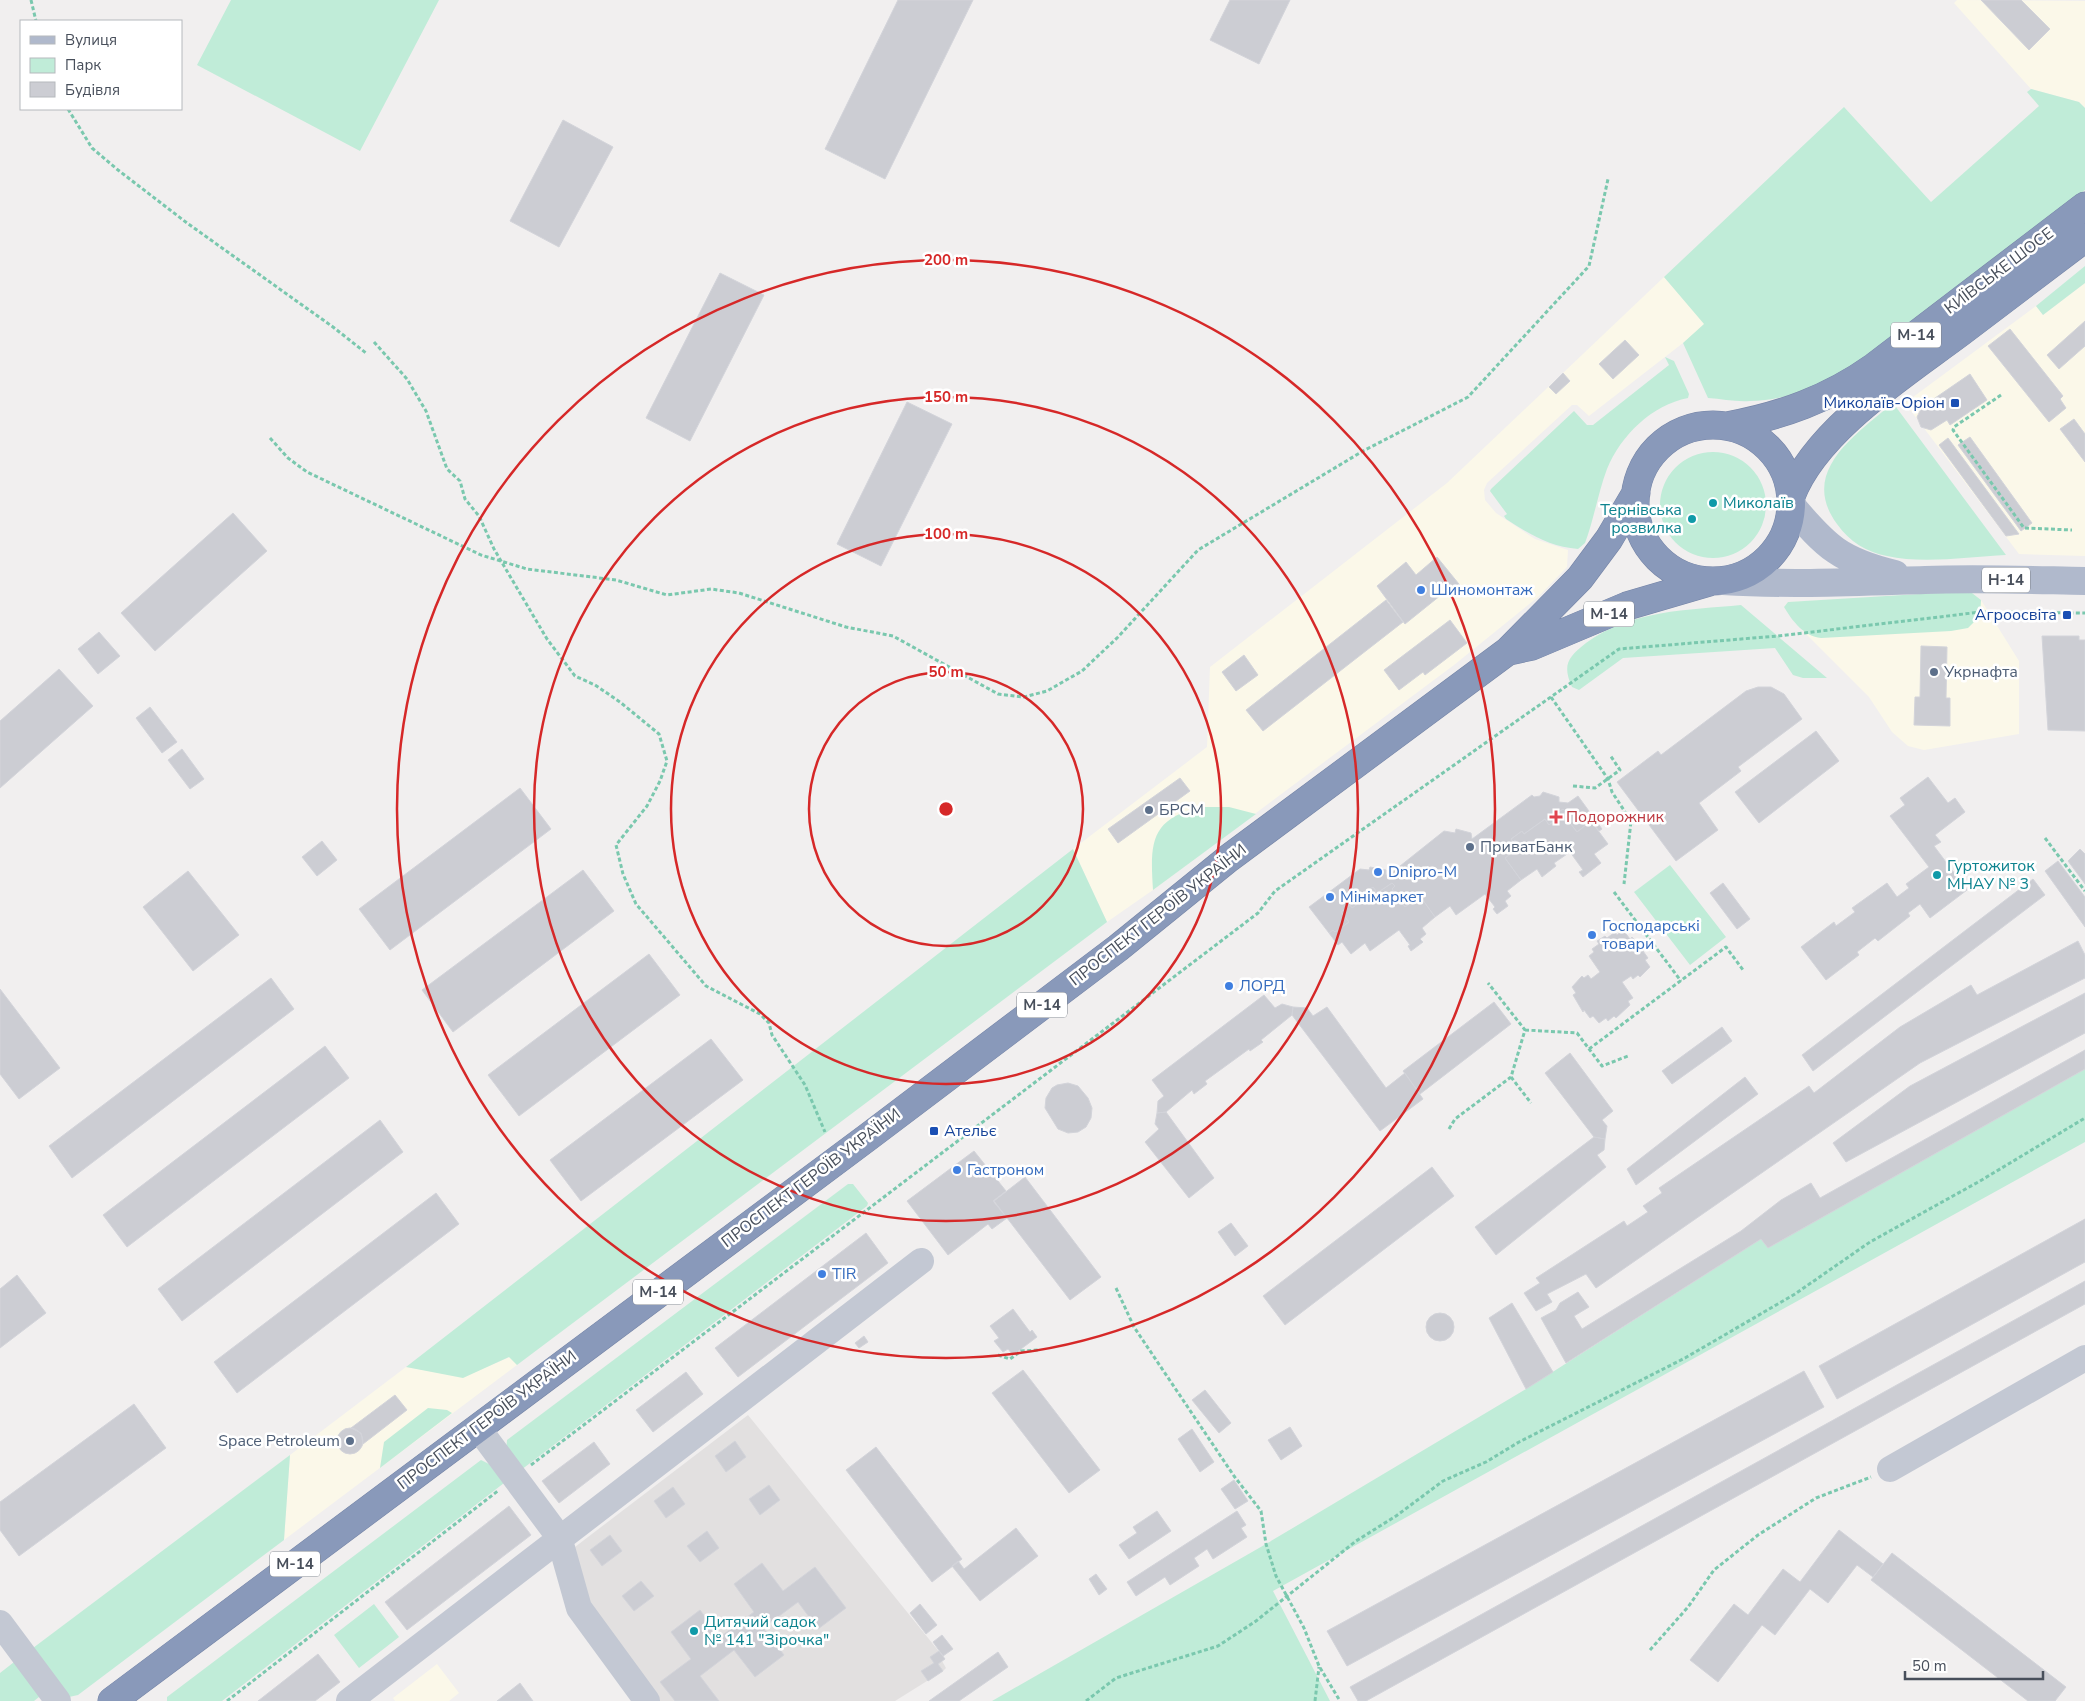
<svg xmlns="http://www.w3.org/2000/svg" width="2085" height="1701" viewBox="0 0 2085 1701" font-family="'Nunito Sans',sans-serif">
<rect width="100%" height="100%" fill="#f1efef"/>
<path fill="#fbf8e9" d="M1957,0L2085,1V108L2079,102L2031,89L1954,3Z
M1664,277L1705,324L1683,343L1589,416L1577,405H1572L1487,483L1484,490L1485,500L1496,513L1535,539L1568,550L1567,567L1538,597L1454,665L1153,890L1107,922L1073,849L1207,747L1210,667L1447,483Z
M2085,283V556L2019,554L1905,403L2036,306L2043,315Z
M1972,593L1981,600L2019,661V734L1924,750L1908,746L1892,732L1869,697L1804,632L1784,607L1788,602Z
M510,1357L517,1365L284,1540L290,1455L406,1367L463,1377Z
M437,1664L459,1693L449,1701H395L393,1698Z"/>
<path fill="#e2e0e0" d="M748,1415L945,1659L942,1661L946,1668L943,1671L895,1701H659L589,1604L571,1550Z"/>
<path fill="#c0ecd8" d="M231,0H439L360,151L197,65Z
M2031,89L2079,102L2085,108V190L1907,325C1864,363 1810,400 1750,401C1736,402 1722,399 1708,398L1683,343L1704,324L1664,277L1844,107L1931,202L2039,106L2027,92Z
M2085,266V283L2043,315L2036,306Z
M1665,357L1674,361L1689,394L1688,398C1652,405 1621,435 1607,469C1598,493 1594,519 1585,543L1578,549C1550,547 1529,534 1506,519L1504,516L1507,514L1490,491L1491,489L1574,411L1587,425H1593L1669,365Z
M1893,403L2006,555C1969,557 1922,564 1887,556C1866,552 1850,542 1837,524C1798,471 1857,434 1893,403Z
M1660 505a53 53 0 1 1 106 0a53 53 0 1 1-106 0Z
M1936,593H1972L1981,600L1980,616L1968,628L1951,631L1821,638C1804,636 1793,622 1784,607L1788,602Z
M1741,605L1827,678H1803L1793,675L1775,648L1623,658L1579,690L1572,687C1562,665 1568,657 1586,643C1631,610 1688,610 1741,605Z
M1201,807H1229L1256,814L1153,890C1150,843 1150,819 1201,807Z
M1073,849L1107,922L517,1365L509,1357L463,1378L406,1367Z
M1670,865L1726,937L1690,965L1634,892Z
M2085,1069V1142L1273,1591L1330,1701H992L1266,1544L1526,1389L1761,1239L1768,1248Z
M848,1184H853L868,1203L867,1206L521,1470L506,1452L507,1440Z
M428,1408L447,1410L452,1413L380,1468L384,1442Z
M290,1455L284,1540L78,1695L69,1697L29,1651Z
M481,1460L489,1464L504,1483L222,1701H167V1697Z
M374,1604L399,1637L359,1668L334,1635Z
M18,1659L44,1693L34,1701H0V1673Z"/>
<path fill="#cccdd3" stroke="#d3d4da" d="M898,0H973L885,179L825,149Z
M1230,0H1290L1259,64L1210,40Z
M1981,0H2021L2050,29L2029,50Z
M563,120L613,147L559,247L510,221Z
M720,273L764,295L690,441L646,418Z
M2085,321V346L2059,369L2047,355Z
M2010,329L2063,396L2060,399L2066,408L2049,422L1988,346Z
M1625,340L1639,355L1613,379L1599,364Z
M1563,373L1570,381L1556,394L1549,387Z
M1970,374L1987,400L1950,425L1947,420L1931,430L1921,427L1917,417L1922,407Z
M907,402L952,424L881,566L837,544Z
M2074,419L2085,434V462L2060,429Z
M1970,437L2032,523L2021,531L1958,445Z
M1948,438L2019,534L2006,536L1939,445Z
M233,513L267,551L155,651L121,613Z
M1437,557L1463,589L1451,598L1446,591L1405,624L1377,586L1406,562L1416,575Z
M1386,600L1403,622L1263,731L1246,710Z
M1450,620L1467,643L1425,675L1423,672L1399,690L1384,670Z
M99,632L120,656L98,674L78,649Z
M2042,636H2079V640H2085V731L2048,730Z
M1921,646L1947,647L1946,698H1950V726L1914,725L1915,697H1920Z
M1244,655L1258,675L1236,691L1222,672Z
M59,669L93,706L0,788V721Z
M1758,687H1771L1784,694L1802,719L1738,767L1741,771L1699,803L1718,830L1676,861L1617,782L1658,751L1661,755L1746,691Z
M150,707L177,742L162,753L136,718Z
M1816,731L1839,761L1759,823L1735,792Z
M182,749L204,779L190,789L168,760Z
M1928,777L1948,803L1955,798L1965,812L1935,835L1941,842L1934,846L1967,890L1930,918L1920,904L1908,913L1910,916L1878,941L1875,938L1857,952L1859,955L1826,980L1801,947L1834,922L1836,926L1855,912L1852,908L1887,883L1897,897L1909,888L1906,884L1929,867L1890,816L1905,805L1900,798Z
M1180,778L1190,791L1118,843L1108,829Z
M520,788L551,829L390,950L359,909Z
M1543,792L1559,797V802L1568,803L1578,796L1602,829L1599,831L1591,821L1577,832L1563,814L1566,812L1563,809L1551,817L1554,821L1549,825L1545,819L1524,834L1522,831L1511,839L1513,842L1515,840L1520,847L1505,858L1521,880L1507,891L1511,896L1505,901L1508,906L1497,914L1493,909L1495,907L1485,894L1456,915L1450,906L1435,917L1420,896L1405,907L1392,889L1395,886L1392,883L1380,891L1383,895L1377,899L1373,893L1376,891L1373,887L1362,895L1365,899L1352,908L1350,905L1341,912L1349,922L1335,932L1333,930L1329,933L1309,907L1360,869L1369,870L1370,867L1386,870V875L1390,874L1444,831L1455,833L1456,829L1471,833L1472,839L1532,795L1534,797L1540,796Z
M1563,809L1566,812L1563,814L1577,832L1591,821L1608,844L1594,854L1601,863L1583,877L1579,872L1583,870L1570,852L1554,863L1556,866L1542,877L1537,869L1521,880L1505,858L1520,847L1515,840L1513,842L1511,839L1522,831L1524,834L1545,819L1549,825L1554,821L1551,817Z
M322,841L337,860L317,876L302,857Z
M2080,849L2085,854V884L2068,861Z
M2058,861L2085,897V927L2045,871Z
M583,870L614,911L453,1032L422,990Z
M188,871L239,935L193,971L143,907Z
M2033,879L2045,895L1813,1071L1802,1055Z
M1392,883L1395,886L1392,889L1405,907L1420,896L1435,917L1422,928L1426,934L1420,939L1423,942L1411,951L1408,946L1410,945L1399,930L1370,951L1365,943L1351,954L1342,942L1338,945L1329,933L1333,930L1335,932L1349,922L1341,912L1350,905L1352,908L1365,899L1362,895L1373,887L1376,891L1373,893L1377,899L1383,895L1380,891Z
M1723,883L1750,919L1737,929L1710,893Z
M1623,930L1630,939L1632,937L1637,943L1639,942L1645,950L1643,951L1648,958L1645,960L1650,967L1640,977L1638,975L1633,979L1631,976L1622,982L1633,998L1628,1001L1630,1005L1616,1018L1614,1016L1608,1021L1606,1018L1599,1023L1593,1016L1590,1018L1584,1010L1583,1012L1573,995L1576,993L1572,987L1582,976L1584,978L1588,975L1591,979L1600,972L1589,956L1594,952L1592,949L1599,944L1597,941L1605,936L1607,938L1615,932L1617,935Z
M2078,941L2085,955V978L1920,1063L1596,1288L1586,1274L1547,1294L1552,1302L1536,1311L1524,1293L1540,1283L1536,1278L1624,1221L1627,1226L1648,1212L1643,1206L1662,1193L1659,1188L1809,1086L1814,1093L1900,1027L1971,985L1977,995Z
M649,954L680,995L519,1116L488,1075Z
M271,978L294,1009L72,1178L49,1146Z
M0,989L60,1068L19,1099L0,1074Z
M2085,993V1033L1846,1162L1833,1143L1910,1086Z
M1264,995L1275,1008L1282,1004L1293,1007L1292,1015L1261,1040L1263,1042L1250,1051L1249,1049L1205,1081L1207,1084L1194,1094L1192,1090L1166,1112L1157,1113L1158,1101L1164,1096L1152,1080Z
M1494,1002L1511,1024L1420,1094L1403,1071Z
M1293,1007L1307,1008L1313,1016L1327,1007L1386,1088L1405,1073L1423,1099L1380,1131L1292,1015Z
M1722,1027L1732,1041L1672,1084L1662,1071Z
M711,1039L743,1080L581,1201L550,1160Z
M325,1046L349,1078L127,1247L103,1215Z
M2085,1050V1069L1768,1248L1761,1239L1566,1363L1541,1318L1556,1310L1560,1303L1578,1292L1589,1307L1574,1316L1582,1329L1741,1231L1781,1200L1811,1183L1820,1198Z
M1570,1053L1613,1111L1602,1120L1607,1126L1605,1139L1594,1137L1545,1073Z
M1745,1077L1758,1094L1636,1185L1627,1169Z
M1068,1083L1078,1086L1088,1098L1092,1108L1091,1118L1086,1127L1078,1132L1068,1133L1058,1129L1045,1108L1046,1098L1052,1088L1057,1085Z
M1166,1112L1214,1178L1189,1198L1145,1142L1159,1129L1155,1124L1157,1113Z
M380,1120L403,1152L182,1321L158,1289Z
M1594,1137L1605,1139L1604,1150L1597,1155L1606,1167L1496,1255L1475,1227Z
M974,1151L1006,1191L993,1201L1007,1218L992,1229L988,1224L948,1255L907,1201Z
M1432,1167L1454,1196L1285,1325L1263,1296Z
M1025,1177L1101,1277L1070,1300L994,1201Z
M436,1193L459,1224L237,1393L214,1362Z
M2085,1219V1262L1837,1399L1819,1366Z
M1231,1223L1248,1246L1235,1256L1218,1232Z
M866,1233L888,1263L738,1377L715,1348Z
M17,1275L46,1313L0,1348V1289Z
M2085,1281V1304L1366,1701H1358L1350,1687Z
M1512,1303L1553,1372L1526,1389L1489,1318Z
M1013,1309L1030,1332L1032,1330L1037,1337L1013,1355L1008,1349L1003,1352L994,1341L999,1338L990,1326Z
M1426 1327a14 14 0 1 1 28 0a14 14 0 1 1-28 0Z
M864,1336L868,1342L859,1348L855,1343Z
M1023,1370L1100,1470L1069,1493L992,1393Z
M1804,1371L1824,1407L1347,1666L1327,1631Z
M686,1372L703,1394L653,1432L636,1410Z
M1205,1390L1231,1423L1219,1433L1192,1400Z
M395,1395L407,1410L363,1444L361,1433L351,1428Z
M134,1404L166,1448L19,1556L0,1530V1502Z
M1290,1427L1302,1446L1281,1460L1268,1440Z
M337 1441a13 13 0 1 1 26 0a13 13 0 1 1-26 0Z
M1192,1429L1214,1462L1200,1472L1178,1439Z
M735,1441L746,1457L726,1472L715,1456Z
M594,1442L610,1464L559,1503L542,1481Z
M876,1447L962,1559L932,1582L846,1470Z
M1234,1480L1248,1501L1235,1509L1221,1489Z
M769,1485L780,1500L760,1515L749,1499Z
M673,1487L685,1504L666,1518L654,1501Z
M509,1506L531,1535L407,1630L385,1602Z
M1157,1511L1171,1531L1129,1559L1119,1545L1137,1533L1133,1527Z
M1237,1511L1246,1525L1241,1528L1247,1537L1213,1559L1207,1549L1194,1558L1199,1566L1170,1585L1165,1577L1136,1596L1127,1582Z
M1016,1528L1038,1556L980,1601L952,1566L958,1561L964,1569Z
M1839,1530L1883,1564L1873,1577L1857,1565L1828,1603L1810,1589L1775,1635L1762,1625L1718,1682L1690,1660L1734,1604L1748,1615L1783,1569L1800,1582Z
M707,1531L719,1548L700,1562L687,1546Z
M610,1535L622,1551L602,1566L590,1550Z
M1892,1553L2066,1687L2055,1701H2028L1871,1580Z
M762,1563L783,1591L815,1567L846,1608L818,1629L798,1602L763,1628L784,1655L755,1677L734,1650L700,1676L719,1701H675L660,1682L691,1659L671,1632L700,1610L720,1637L754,1612L734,1584Z
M1096,1574L1107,1589L1099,1595L1089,1579Z
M641,1581L654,1596L634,1611L622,1596Z
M920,1604L937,1625L926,1634L910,1613Z
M942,1635L953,1649L943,1656L933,1642Z
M939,1651L945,1659L938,1664L943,1671L928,1681L921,1671L934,1663L930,1657Z
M998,1652L1008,1667L959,1701H929Z
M318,1654L340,1682L315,1701H258Z
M520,1683L533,1701H497Z"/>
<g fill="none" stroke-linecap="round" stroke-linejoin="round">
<g stroke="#7584a6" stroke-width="29">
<path id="highway" d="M1635 503a78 78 0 1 1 156 0a78 78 0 1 1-156 0Z
M1727,426C1781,416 1829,399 1874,367L2085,206
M1791,496C1816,430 1905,374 1961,332C2002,301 2044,269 2085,238
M1509,651L1532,646L1627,606L1709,582
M112,1701L868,1137L1118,948L1229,858L1508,651L1580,578L1609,539L1636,493"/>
</g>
<path stroke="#7ac8ae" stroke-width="3" stroke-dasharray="4 2.5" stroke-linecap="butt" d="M31,0L36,21
M68,109L92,148L118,170L187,223L333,327L366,353
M374,342L407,379L426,411L447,469L460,481L465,499L479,516L494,549L547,639L575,676L595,685L620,702L659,734L667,761L660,781L647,806L616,845L623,874L636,904L706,986L760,1014L769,1023L772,1035L805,1085L825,1132
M2001,395L1954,427L1953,430L2024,528L2072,530
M270,438L288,458L307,472L481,555L527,569L616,580L667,595L711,589L739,593L846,627L893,636L998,694L1024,697L1047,691L1082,671L1118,637L1198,550L1363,451L1468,397L1589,266L1608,179
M1551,697L1608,779L1612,792L1631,821L1624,884
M1573,786L1595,788L1620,770L1610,755
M2045,838L2085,891
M1614,892L1681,981
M1525,1030L1577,1033L1602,1066L1628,1056
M1589,1049L1726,947L1743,970
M1511,1077L1531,1103
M1449,1129L1455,1119L1511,1077L1525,1030L1488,983
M1116,1288L1134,1327L1234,1476L1261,1511L1266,1544L1276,1576L1304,1628L1319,1666L1340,1701
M998,1355L1010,1359L1021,1351L1038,1350
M531,1465L1258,913L1275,891L1619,649L1778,636L1981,612L2085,613
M1650,1650L1688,1607L1714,1570L1758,1535L1816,1498L1871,1477
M227,1701L499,1490
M1086,1701L1116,1678L1218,1646L1256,1621L1356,1541L1396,1516L1443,1481L1486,1462L1519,1442L1685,1358L1795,1294L1870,1242L1980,1181L2085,1118
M1315,1701L1319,1667"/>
<path stroke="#c3c8d3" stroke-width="26" d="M478,1428L559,1537L579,1608L647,1701
M1890,1469L2085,1358
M0,1623L58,1701
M349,1701L921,1261"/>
<path stroke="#b0b9cc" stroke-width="28" d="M1791,505C1826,547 1841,561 1895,574
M1723,581C1790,585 1857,582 1925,580C1978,578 2032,580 2085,581"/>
<use href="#highway" stroke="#8999ba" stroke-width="28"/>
</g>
<g fill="none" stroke="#d62828" stroke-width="2.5">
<circle cx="946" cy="809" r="137"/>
<circle cx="946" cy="809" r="275"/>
<circle cx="946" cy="809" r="412"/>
<circle cx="946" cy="809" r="549"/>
</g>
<g fill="#1a4fb4" stroke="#fff" stroke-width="2">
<rect x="1950" y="398" width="10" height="10" rx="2.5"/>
<rect x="2062" y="610" width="10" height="10" rx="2.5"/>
<rect x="929" y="1126" width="10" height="10" rx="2.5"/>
</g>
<g fill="#0f9aa8" stroke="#fff" stroke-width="2">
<circle cx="1713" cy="503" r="5"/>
<circle cx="1692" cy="519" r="5"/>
<circle cx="1937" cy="875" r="5"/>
<circle cx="694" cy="1631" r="5"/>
</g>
<g fill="#3f7fe0" stroke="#fff" stroke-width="2">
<circle cx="1421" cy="590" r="5"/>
<circle cx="1378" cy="872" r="5"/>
<circle cx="1330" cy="897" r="5"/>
<circle cx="1592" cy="935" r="5"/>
<circle cx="1229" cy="986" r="5"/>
<circle cx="957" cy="1170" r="5"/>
<circle cx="822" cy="1274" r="5"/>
</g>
<g fill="#5c6f8a" stroke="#fff" stroke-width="2">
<circle cx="1934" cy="672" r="5"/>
<circle cx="1149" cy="810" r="5"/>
<circle cx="1470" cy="847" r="5"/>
<circle cx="350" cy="1441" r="5"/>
</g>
<path fill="#e0444e" stroke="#fff" stroke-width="2" d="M1553.5 809.5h5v5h5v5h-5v5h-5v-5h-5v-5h5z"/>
<g text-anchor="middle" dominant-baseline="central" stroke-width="5" stroke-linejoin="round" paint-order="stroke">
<g fill="#fff" stroke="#7f848c" stroke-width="1">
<rect x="1891" y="322.5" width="50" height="25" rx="4"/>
<rect x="1982" y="567.5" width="48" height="25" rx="4"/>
<rect x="1584" y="601.5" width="50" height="25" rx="4"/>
<rect x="1017" y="992.5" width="50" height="25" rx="4"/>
<rect x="633" y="1279.5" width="50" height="25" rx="4"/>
<rect x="270" y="1551.5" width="50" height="25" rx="4"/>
</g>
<g font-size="15" font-weight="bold" fill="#484f5b">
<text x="1916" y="335">М-14</text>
<text x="2006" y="580">Н-14</text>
<text x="1609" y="614">М-14</text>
<text x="1042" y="1005">М-14</text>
<text x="658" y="1292">М-14</text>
<text x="295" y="1564">М-14</text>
</g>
<g font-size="16" fill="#484f5b" stroke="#fff">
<text transform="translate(1999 271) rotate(-37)">КИЇВСЬКЕ ШОСЕ</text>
<text transform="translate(1158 915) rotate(-38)">ПРОСПЕКТ ГЕРОЇВ УКРАЇНИ</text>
<text transform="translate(811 1178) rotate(-37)">ПРОСПЕКТ ГЕРОЇВ УКРАЇНИ</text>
<text transform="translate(487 1420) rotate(-37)">ПРОСПЕКТ ГЕРОЇВ УКРАЇНИ</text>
</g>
<g font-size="16" fill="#164399" stroke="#fff" text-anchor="end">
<text x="1945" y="403">Миколаїв-Оріон</text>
<text x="2057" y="615">Агроосвіта</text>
<text x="944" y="1131" text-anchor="start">Ательє</text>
</g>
<g font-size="16" fill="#0d838f" stroke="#fff" text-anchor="start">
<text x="1723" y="503">Миколаїв</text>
<text x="1682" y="510" text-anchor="end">Тернівська<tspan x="1682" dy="18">розвилка</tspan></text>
<text x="1947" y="866">Гуртожиток<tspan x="1947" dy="18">МНАУ № 3</tspan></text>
<text x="704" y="1622">Дитячий садок<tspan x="704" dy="18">№ 141 "Зірочка"</tspan></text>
</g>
<g font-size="16" fill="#366cbe" stroke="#fff" text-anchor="start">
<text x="1431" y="590">Шиномонтаж</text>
<text x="1388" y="872">Dnipro-M</text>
<text x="1340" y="897">Мінімаркет</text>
<text x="1602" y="926">Господарські<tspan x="1602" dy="18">товари</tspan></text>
<text x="1239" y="986">ЛОРД</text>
<text x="967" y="1170">Гастроном</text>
<text x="832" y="1274">TIR</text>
</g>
<g font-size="16" fill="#4e5e75" stroke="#fff" text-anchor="start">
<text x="1944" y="672">Укрнафта</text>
<text x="1159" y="810">БРСМ</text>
<text x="1480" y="847">ПриватБанк</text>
<text x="340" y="1441" text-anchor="end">Space Petroleum</text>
</g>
<g font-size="16" fill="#be3a42" stroke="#fff" text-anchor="start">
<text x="1566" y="817">Подорожник</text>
</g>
</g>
<circle cx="946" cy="809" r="8" fill="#d62828" stroke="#fff" stroke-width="2.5"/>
<g font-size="15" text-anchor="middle" font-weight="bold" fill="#d62828" stroke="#fff" stroke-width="5" stroke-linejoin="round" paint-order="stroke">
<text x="946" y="265">200 m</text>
<text x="946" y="402">150 m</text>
<text x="946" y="539">100 m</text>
<text x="946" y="677">50 m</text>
</g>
<rect x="20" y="20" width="162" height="90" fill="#ffffff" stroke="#b6b9bd"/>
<rect x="30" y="36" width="25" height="8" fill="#b0b9cc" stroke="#b6b9bd"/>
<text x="65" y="45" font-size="15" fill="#484f5b">Вулиця</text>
<rect x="30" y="58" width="25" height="15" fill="#c0ecd8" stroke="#b6b9bd"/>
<text x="65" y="70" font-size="15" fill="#484f5b">Парк</text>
<rect x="30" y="82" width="25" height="15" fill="#cccdd3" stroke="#b6b9bd"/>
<text x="65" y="95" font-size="15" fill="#484f5b">Будівля</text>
<path d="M1905 1671v8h138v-8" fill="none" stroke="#484f5b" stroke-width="2.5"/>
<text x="1912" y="1671" font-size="15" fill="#484f5b" stroke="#ffffff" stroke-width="4" paint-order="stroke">50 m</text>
</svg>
